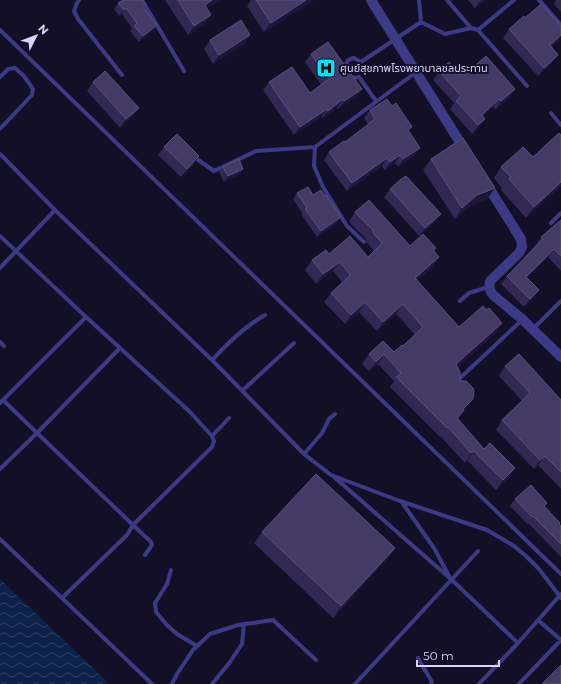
<svg xmlns="http://www.w3.org/2000/svg" width="561" height="684" viewBox="0 0 561 684" font-family="Montserrat,'Noto Sans Thai',sans-serif">
<defs>
<pattern id="water-waves" width="16" height="10" patternUnits="userSpaceOnUse"><rect width="16" height="10" fill="#0c2248"/><path d="M0 5q4-4 8 0t8 0" fill="none" stroke="#2f4163"/></pattern>
</defs>
<rect width="100%" height="100%" fill="#130f26"/>
<path fill="url(#water-waves)" d="M0,579L110,684H0Z"/>
<g fill="none" stroke-linecap="round" stroke-linejoin="round">
<path stroke="#3d3a85" stroke-width="4" d="M79,0L77,3L74,11L78,19L122,75
M142,0L184,71
M419,0L421,22
M447,0L471,28
M539,0L561,25
M0,30L561,574
M478,30L527,86
M345,69V66L348,60L354,58L361,62L421,22L445,34L471,28L478,30L514,0
M349,76L352,78L359,77L376,101
M0,77L8,69L15,68L24,76L33,89L32,95L0,129
M551,113L561,125
M315,147L314,166L323,187L347,226L364,242
M0,154L55,210L212,360L304,454L331,475L400,501L487,530L514,546L527,557L539,569L561,598
M194,157L214,171L256,151L315,147L415,73
M551,223L561,213
M0,236L86,317L189,411L212,436L214,441L212,447L133,525L151,542L152,545L145,555
M0,268L55,210
M460,301L469,293L488,287
M533,329L561,301
M0,342L4,346
M212,360C228,343 245,326 265,315
M458,380L522,320
M243,390L294,343
M0,403L86,317
M212,436L229,418
M304,454L322,433L329,419L335,414
M0,469L37,433L3,400
M333,476L452,580L518,643
M401,501L434,548L449,576
M0,539L152,684
M171,570L167,584L155,603L156,612L167,625L177,634L197,646
M62,598L127,535L133,525L37,433L120,348
M418,658L432,682L431,684
M172,684L177,674L193,650L210,634L238,625L273,620L316,660
M212,684L230,662L242,644L244,624
M355,684L478,551
M479,684L518,643L561,594
M519,684L561,640L538,620"/>
<path stroke="#3d3a85" stroke-width="10" d="M371,0L466,152
M484,180L521,239L522,247L519,253L490,281C489,287 489,290 493,295L522,319L561,357"/>
</g>
<path fill="#312854" d="M165,0H221L207,8L205,24L188,35Z
M251,0H313L311,2L264,32L247,6Z
M468,0H485L475,8Z
M556,0H561V12L554,4Z
M118,3L145,4L143,7L157,25L153,31L139,42L130,31L132,28L122,14L119,16L114,9Z
M525,18L561,26V37L559,40L551,47L552,63L538,76L503,38L509,29Z
M210,40L244,44L213,64L204,49Z
M311,54L362,89L356,97L338,109L337,108L322,119L321,117L294,135L263,90L269,82L310,93L321,85L305,62Z
M439,71L461,75L469,71L510,97L496,109L493,107L483,116L479,127L472,134L450,109L454,103L433,80Z
M93,82L139,108L133,116L120,128L87,91Z
M370,110L409,132L420,148L414,156L398,167L395,163L385,170L382,166L347,191L324,160L329,152L345,142L368,124L364,118Z
M164,147L193,165L181,177L158,155Z
M533,157L561,186L526,218L501,190L502,188L494,178L501,167Z
M431,159L495,188L487,199L469,207L455,219L423,170Z
M223,167L239,175L224,182L219,172Z
M390,189L435,222L419,236L384,197Z
M297,193L325,196L341,217L337,223L317,237L301,214L302,213L293,199Z
M355,212L410,246L434,251L433,267L417,280L459,327L496,333L457,367L460,381L473,399L458,419L484,449L515,468L508,478L496,490L467,460L465,463L441,437H440L390,387L394,381L378,364L369,371L362,364L369,354L394,352L403,346L415,335L396,314L377,331L359,312L345,324L324,302L331,293L342,282L333,271L316,284L305,270L312,260L329,254L368,257L374,251L367,243L366,239L349,222Z
M561,220V271L548,257L527,278L533,299L524,307L501,284L507,276L535,246L541,237Z
M505,366L561,400V489L538,465L534,469L496,430L502,420L522,401L499,376Z
M515,499L544,507L561,526V557L528,523L527,524L510,506Z
M262,532L395,548L387,559L333,618L254,543Z"/>
<path fill="#1d163a" d="M212,0H221L198,14L205,5Z
M306,0H313L311,2L264,32L271,23Z
M481,0H485L475,8Z
M126,8L122,14L119,16L124,10Z
M211,15L205,24L188,35L194,26Z
M157,25L153,31L139,42L143,36Z
M250,35L244,44L213,64L219,55Z
M561,35V37L559,40L544,54L550,45Z
M558,55L552,63L538,76L544,68Z
M362,89L356,97L338,109L344,101Z
M515,89L510,97L496,109L501,101Z
M343,99L337,108L322,119L328,111Z
M499,99L493,107L476,123L482,115Z
M139,108L133,116L120,128L126,119Z
M327,109L321,117L294,135L300,127Z
M485,119L479,127L472,134L478,125Z
M420,148L414,156L398,167L403,159Z
M400,155L395,163L385,170L390,162Z
M199,156L193,165L181,177L187,169Z
M387,158L382,166L347,191L352,183Z
M243,169L239,175L224,182L228,176Z
M561,182V186L526,218L534,207Z
M495,188L487,199L469,207L455,219L462,208L477,195Z
M441,214L435,222L419,236L425,228Z
M341,217L337,223L317,237L321,231Z
M554,249L548,257L520,286L526,277Z
M439,257L433,267L409,288L415,278Z
M340,262L333,271L316,284L323,274Z
M539,290L533,299L524,307L530,299Z
M365,302L359,312L345,324L351,315Z
M403,304L396,314L377,331L383,322Z
M502,323L496,333L449,374L456,364Z
M384,354L378,364L369,371L376,362Z
M473,399L457,420L450,427L463,409Z
M474,451L467,460L465,463L471,453Z
M545,456L538,465L534,469L540,460Z
M515,468L508,478L496,490L503,480Z
M395,548L387,559L333,618L341,606Z"/>
<path fill="#433a66" stroke="#5a527e" d="M123,0H142L145,4L142,6L157,25L143,36L134,26L137,23L126,8L124,10L118,3Z
M178,0H212L205,5L211,15L194,26Z
M256,0H306L271,23Z
M541,4L561,26V35L550,45L558,55L544,68L509,29L524,16L525,18Z
M241,20L250,35L219,55L210,40Z
M328,42L362,89L344,101L343,99L328,111L327,109L300,127L269,82L292,67L310,93L329,79L311,54Z
M486,56L515,89L501,101L499,99L482,115L485,119L478,125L456,101L461,96L439,71L449,62L461,75L467,70L469,71Z
M105,71L139,108L126,119L93,82Z
M387,99L392,106L396,103L412,127L408,130L420,148L403,159L400,155L390,162L387,158L352,183L329,152L344,141L345,142L375,119L370,110Z
M559,133L561,135V182L534,207L509,179L511,177L501,167L523,147L533,157Z
M177,134L199,156L187,169L164,147Z
M463,138L495,188L477,195L462,208L431,159Z
M239,159L243,169L228,176L223,167Z
M406,176L441,214L425,228L390,189L400,180Z
M308,187L313,195L321,190L325,196L326,195L341,217L321,231L305,209L307,208L297,193Z
M369,200L410,246L423,234L436,248L433,250L439,257L415,278L459,327L483,306L486,310L489,308L502,323L456,364L460,373V381H466L473,388L474,391L473,399L463,409L464,410L457,418L484,449L490,443L515,468L503,480L474,451L471,453L448,427L447,428L396,377L401,373L384,354L376,362L369,354L383,341L394,352L402,345L403,346L423,327L403,304L383,322L365,302L351,315L331,293L350,276L349,275L350,274L340,262L323,274L312,260L326,250L329,254L350,236L368,257L382,243L374,234L373,230L355,212Z
M561,220V256L554,249L526,277L539,290L530,299L507,276L543,239L541,237Z
M519,354L561,400V472L545,456L540,460L502,420L530,393L505,366Z
M316,474L395,548L341,606L262,532Z
M531,485L547,503L544,506L560,523L559,524L561,526V544L533,516L532,517L515,499Z
M561,665V684H542Z"/>
<defs>
<g id="hospital-square" transform="scale(1)"><rect x="-9" y="-9" width="18" height="18" rx="4" fill="#00e5ff" stroke="#130f26"/><path d="M-5-5h3v3.5h4V-5h3V5h-3V1.5h-4V5h-3Z" fill="#111"/></g>
</defs>
<g fill-rule="evenodd">
<use href="#hospital-square" x="326" y="68"/>
</g>
<g text-anchor="middle" dominant-baseline="central" stroke-width="4" stroke-linejoin="round" paint-order="stroke">
<g font-size="11" fill="#d9d4ff" stroke="#130f26" text-anchor="start">
<text x="340" y="68">ศูนย์สุขภาพโรงพยาบาลชลประทาน</text>
</g>
</g>
<g transform="translate(36 36) rotate(48)" stroke="#130f26" stroke-width="3" paint-order="stroke">
<path d="M0-3L7 15L0 10L-7 15Z" fill="#d9d4ff"/>
<text y="-6" font-size="11" font-weight="bold" text-anchor="middle" fill="#d9d4ff">N</text>
</g>
<path d="M417 660v6h82v-6" fill="none" stroke="#d9d4ff" stroke-width="2"/>
<text x="423" y="660" font-size="12" fill="#d9d4ff" stroke="#130f26" stroke-width="3" paint-order="stroke">50 m</text>
</svg>
